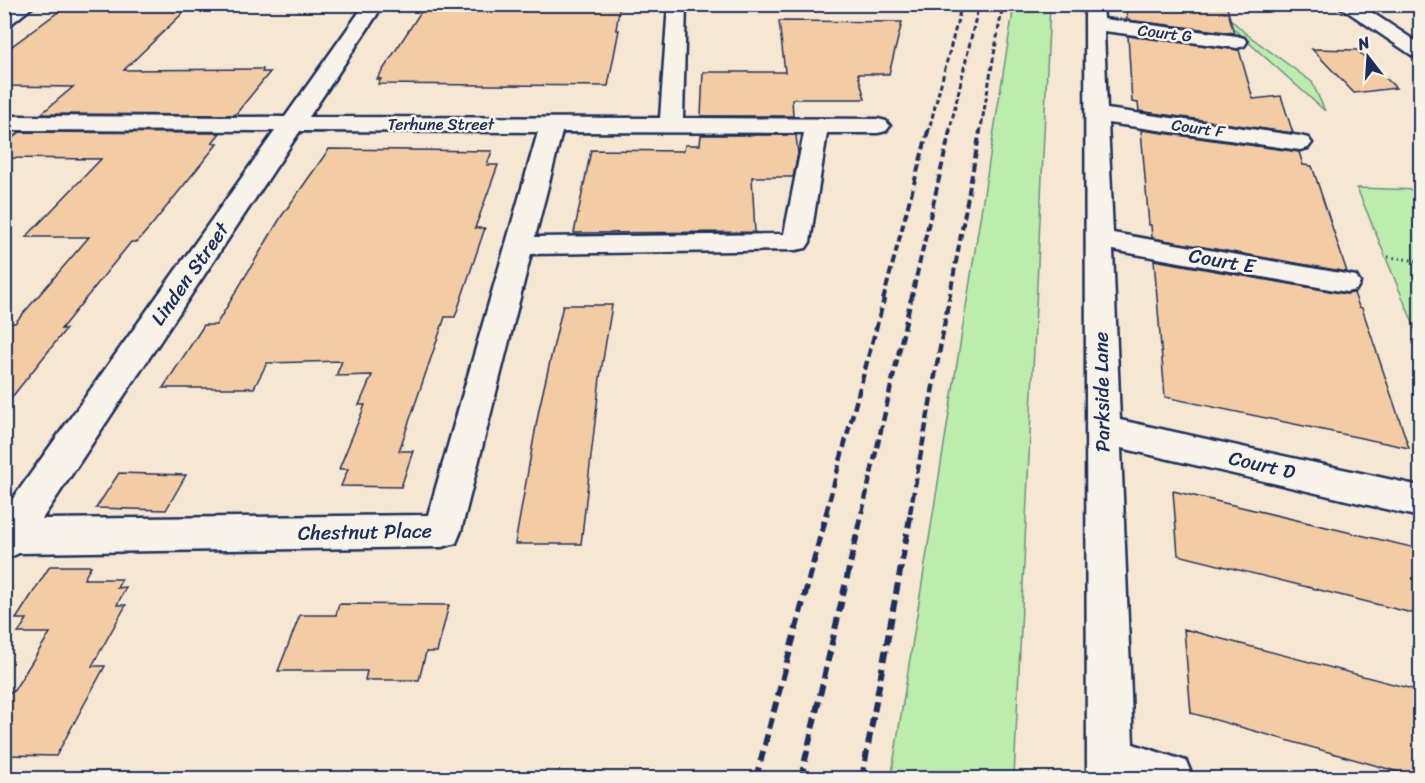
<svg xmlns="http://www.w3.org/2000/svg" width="1425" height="783" viewBox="0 0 1425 783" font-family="Sriracha,sans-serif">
<rect width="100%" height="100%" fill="#f6e7d3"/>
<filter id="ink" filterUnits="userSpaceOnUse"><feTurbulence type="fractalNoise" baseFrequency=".0167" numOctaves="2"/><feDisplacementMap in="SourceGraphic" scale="12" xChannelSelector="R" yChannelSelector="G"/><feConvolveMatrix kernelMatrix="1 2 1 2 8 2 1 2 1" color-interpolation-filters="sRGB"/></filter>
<g filter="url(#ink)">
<path fill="#bcedac" stroke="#6c8e85" stroke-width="1.5" d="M1014,5H1050L1014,778H891Z
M1207,5H1216L1245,33L1312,82L1325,111Z
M1357,188L1420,190V340Z"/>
<path fill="#f3cca3" stroke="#1b2f5e" stroke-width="1.5" d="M569,4H620L616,30H619L608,86L378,84L381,79H377L422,10L567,9Z
M1126,4H1226L1234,33L1127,20Z
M190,6L124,70L263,69L262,72H270L235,115L41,114L73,87L4,86V52L65,7Z
M779,21L902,22L889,74H858L865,99H792L793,116H701L703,72H785Z
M1128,36L1239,50L1253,99L1281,96L1293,133L1139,111L1138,103L1132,102Z
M1312,49L1357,50L1396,88L1354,93Z
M1141,130L1299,152L1303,165L1312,166L1347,272L1152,238L1151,225H1149Z
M20,132L220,133L212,143H218L151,226L137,242H131L61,329H66L4,407V323H15L89,237H26L101,159L4,158V145Z
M701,135H796L798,154L793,177H752L755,232L574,233L591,150L684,151L685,145H700Z
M329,149L492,151L487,165H498L475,228H485L455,317H445L399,451H413L401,487L341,486L348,469H339L365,405H359L372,375L336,376L342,361L267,363L254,388H163L204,325H216L281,217Z
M1154,260L1346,294L1354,293L1359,307L1362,308L1409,448L1165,397Z
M563,305H612L600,378L581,544H515L539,409Z
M119,473L186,475L166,510L96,508Z
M1173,491L1420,549V615L1178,555Z
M50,566H91L84,579H122L117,588L126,587L117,605H126L92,666H105L56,756L4,755V692H13L50,633H18L27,619H16Z
M339,604L449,605L437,652H426L419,680H365L367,671H278L300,615H336Z
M1184,629L1420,691V778L1191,713Z"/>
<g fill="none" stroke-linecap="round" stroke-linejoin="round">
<g stroke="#1b2f5e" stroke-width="5">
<path id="minor" d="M14,4H36L11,24L4,26V11Z
M365,4H384L309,117L660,118L668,4H686L683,118L878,119L886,121L890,126L886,131L878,133H827L810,242L806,248L796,250L531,254L461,531L456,543L442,547L19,553L4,560V511L275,131L4,130V116L285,117ZM300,131L538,132L428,515L42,519ZM562,132L804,133L784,234L535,237Z
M1085,4H1103L1104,19L1237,36L1244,38L1247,42L1244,46L1237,48L1104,31L1107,109L1300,136L1308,138L1312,143L1308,148L1300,150L1108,123L1113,233L1346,274L1356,276L1360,283L1356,290L1346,292L1113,250L1120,420L1420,486V517L1121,448L1133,744L1186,761L1193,778H1087Z
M1336,4H1359L1420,44V58L1413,56Z"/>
</g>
<path stroke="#1b2f5e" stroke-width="3" stroke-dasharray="1.5 4" stroke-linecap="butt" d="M1388,257L1420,261"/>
<use href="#minor" fill="#f7f3e8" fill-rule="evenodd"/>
<path stroke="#1b2f5e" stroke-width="3" stroke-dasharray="5 3" stroke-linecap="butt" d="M928,133L962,4
M949,133L979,4
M980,133L1003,4"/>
<path stroke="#1b2f5e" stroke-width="4" stroke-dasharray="8 4" stroke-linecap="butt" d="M883,300L928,131
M911,300L950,131
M949,300L980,131"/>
<path stroke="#1b2f5e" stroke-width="4.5" stroke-dasharray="9 4.5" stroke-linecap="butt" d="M826,513L884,299
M862,513L911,299
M910,513L949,299"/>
<path stroke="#1b2f5e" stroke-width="6" stroke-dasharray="11 6" stroke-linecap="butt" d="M756,778L827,512
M801,778L862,512
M862,778L911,512"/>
</g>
</g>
<g text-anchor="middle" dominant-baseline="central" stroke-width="5" stroke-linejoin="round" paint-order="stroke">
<g font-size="16" fill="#1b2f5e" stroke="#f7f3e8">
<text transform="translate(1165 33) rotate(7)">Court G</text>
<text x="441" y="124">Terhune Street</text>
<text transform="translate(1198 128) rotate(8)">Court F</text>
</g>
<g font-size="20" fill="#1b2f5e" stroke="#f7f3e8">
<text transform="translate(1222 261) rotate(10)">Court E</text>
<text transform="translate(190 274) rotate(-55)">Linden Street</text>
<text transform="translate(1102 392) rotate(-91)">Parkside Lane</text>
<text transform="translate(1262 465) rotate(13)">Court D</text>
<text transform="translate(365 532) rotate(-1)">Chestnut Place</text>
</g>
</g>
<rect width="1425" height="783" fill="none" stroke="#f7f3e8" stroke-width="24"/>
<rect x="12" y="12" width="1401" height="759" fill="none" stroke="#1b2f5e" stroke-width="2" filter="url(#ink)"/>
<g transform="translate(1368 57) rotate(343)" stroke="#f7f3e8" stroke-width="4.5" paint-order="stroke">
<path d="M0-4.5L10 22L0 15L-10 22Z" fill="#1b2f5e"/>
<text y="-9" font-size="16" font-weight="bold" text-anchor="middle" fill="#1b2f5e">N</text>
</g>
</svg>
